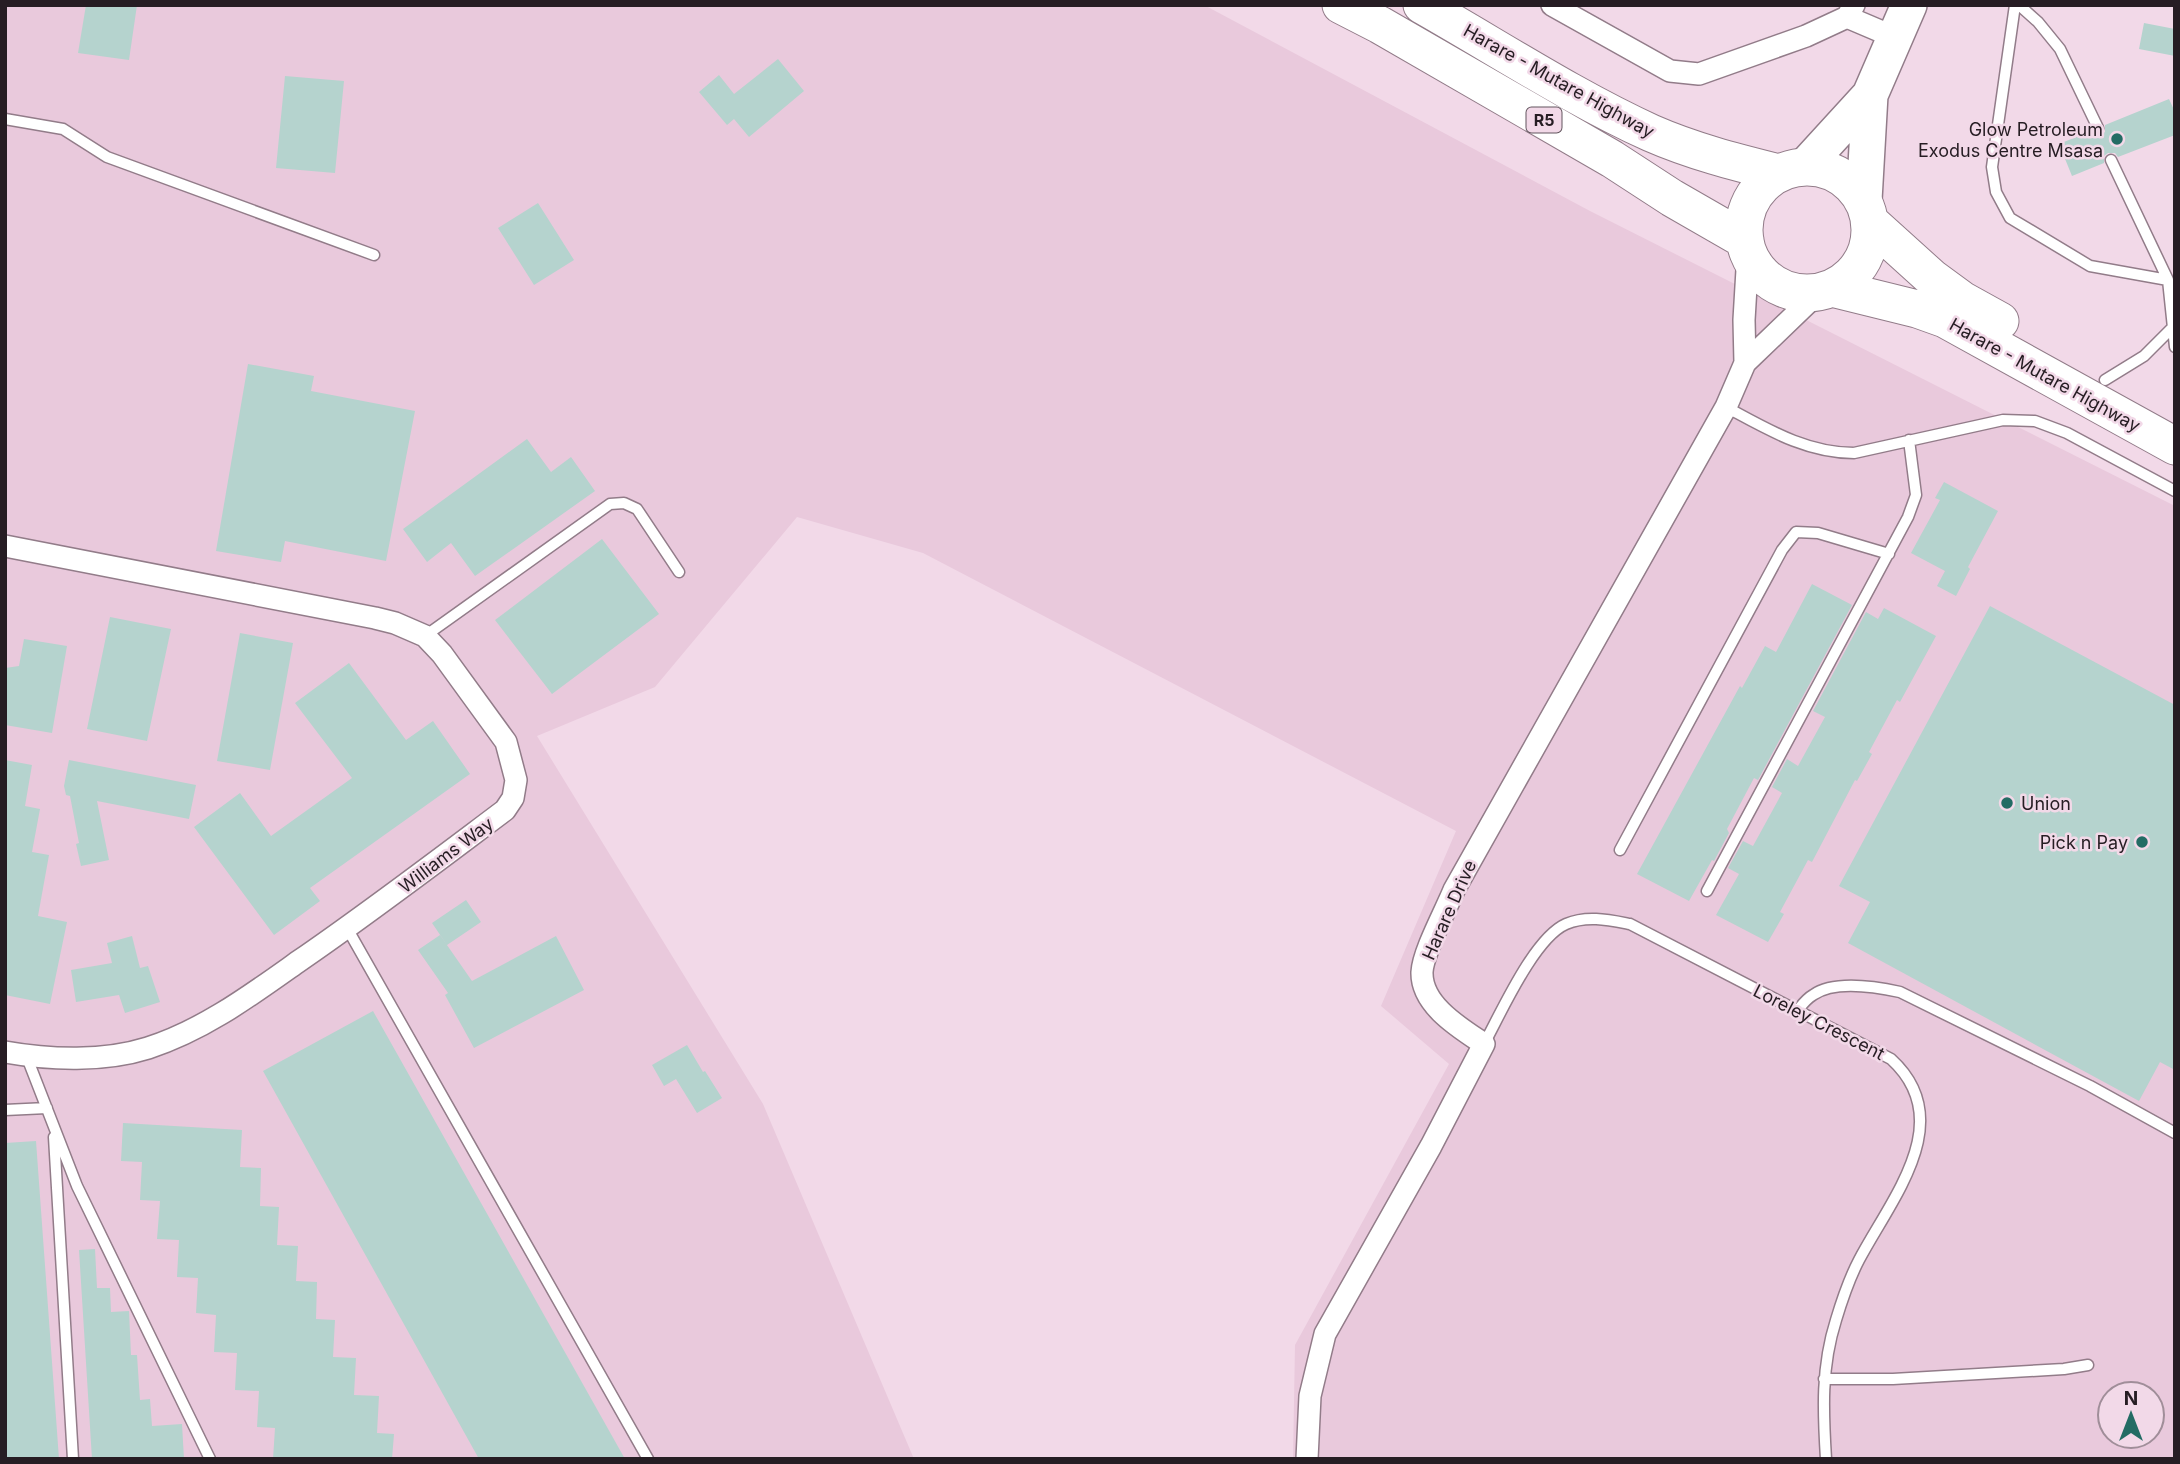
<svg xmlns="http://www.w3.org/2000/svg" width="2180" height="1464" viewBox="0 0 2180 1464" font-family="Inter,sans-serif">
<rect width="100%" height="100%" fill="#f2d9e8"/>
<path fill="#e9c9dc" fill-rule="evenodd" d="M5,5H1204L1590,211L2175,506V1459H1293L1295,1345L1449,1064L1381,1006L1456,831L923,553L797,517L655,687L537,736L763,1104L914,1459H5ZM2110,1394H2152V1436H2110Z"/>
<path fill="#b5d3ce" d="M86,5H137L129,60L78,53Z
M2144,23L2175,29V56L2139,49Z
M778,59L804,91L749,137L734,119L727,125L699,92L719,75L734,94Z
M285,76L344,81L335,173L276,168Z
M2169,99L2175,112V135L2118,157L2115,153H2108L2104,156V163L2072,176L2059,144L2091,131L2094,135H2101L2105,132V125Z
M538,203L574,260L534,285L498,228Z
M248,364L314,376L311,391L415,411L386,561L285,541L281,562L216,551Z
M527,439L551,472L571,457L595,491L475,576L451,543L427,562L403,529Z
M1944,482L1998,511L1968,567L1970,569L1956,596L1937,586L1945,571L1911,553L1940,500L1935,498Z
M602,539L659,614L552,694L495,620Z
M1812,584L1852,605L1758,780L1754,778L1727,829L1729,833L1714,861L1712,860L1689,901L1637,874L1740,686L1742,688L1765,646L1776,652Z
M1990,606L2175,705V1070L2160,1062L2139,1101L1848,943L1870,902L1839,886Z
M1884,608L1936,636L1900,702L1897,700L1869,752L1872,754L1857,781L1855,780L1812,862L1808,860L1780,912L1784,914L1768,942L1716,915L1739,874L1728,868L1743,841L1753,846L1782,793L1772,787L1787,759L1798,766L1825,717L1813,711L1866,612L1878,619Z
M110,617L171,629L147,741L87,729Z
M240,633L293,643L270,770L217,761Z
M24,639L67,646L52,733L5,725V668L19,666Z
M349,663L406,740L433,721L470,774L310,888L320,901L274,935L194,827L240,793L271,836L352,778L295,703Z
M5,760L32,765L25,806L40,809L32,852L49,855L38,916L67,922L50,1004L5,995Z
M69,760L196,785L189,819L97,801L109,860L81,866L76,844L79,843L70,796L66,795L64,786Z
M466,900L481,922L447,945L432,923Z
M440,935L472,981L556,936L584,990L474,1048L445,995L448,993L418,950Z
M132,936L140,968L148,966L160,1002L125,1013L119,995L76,1002L71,970L112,963L107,943Z
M373,1011L625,1459H479L263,1071Z
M687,1045L703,1072L705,1071L722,1098L697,1113L676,1079L664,1086L652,1065Z
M123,1123L242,1130L240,1167L261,1168L260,1206L279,1207L277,1245L298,1246L296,1281L317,1282L316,1319L335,1320L333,1357L356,1358L354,1395L379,1396L377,1433L394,1434L392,1459H273L275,1428L257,1427L259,1391L235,1390L237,1353L214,1352L216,1315L196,1313L198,1278L177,1277L179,1240L157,1239L160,1201L140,1200L142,1162L121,1161Z
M36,1141L59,1459H5V1143Z
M95,1249L97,1288H110L111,1312L129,1311L131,1355H137L140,1400L150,1399L152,1426L182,1424L184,1459H92L79,1250Z"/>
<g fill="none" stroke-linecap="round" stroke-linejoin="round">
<g stroke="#927c89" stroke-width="13">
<path id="service" d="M2015,5L1992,167L1996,192L2010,218L2090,266L2168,280
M2019,5L2038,22L2060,49L2098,128
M5,119L63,129L107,157L374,255
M2111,160L2168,280L2175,347
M2105,380L2144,356L2171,329
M1726,407C1767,429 1806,453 1854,453L2003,420L2035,421L2067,433L2175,491
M425,636L610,504L624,503L637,509L679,572
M1620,850L1782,550L1796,532L1818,533L1889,554
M1707,891L1908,517L1916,495L1909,440
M347,928L648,1459
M1797,1011C1802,1005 1806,999 1813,995C1834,980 1877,987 1900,992L2090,1086L2175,1133
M1484,1044C1501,1013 1534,938 1566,924C1587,915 1609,920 1630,924L1891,1059C1959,1121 1891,1199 1859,1260C1849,1279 1842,1300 1836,1320C1821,1367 1823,1411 1826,1459
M26,1055L77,1186L210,1459
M5,1110L47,1108
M54,1137L73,1459
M1824,1379H1893L2064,1369L2088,1365"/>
</g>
<g stroke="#927c89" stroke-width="24">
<path id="minor" d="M1552,5L1670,71L1699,74L1806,36L1847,17L1854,5
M1847,17L1894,37
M1745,363L1744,320L1748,253
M5,546L375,618L395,623L425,636L442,654L506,742L516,780L513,798L505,810C437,861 369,913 299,961C251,995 204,1030 148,1048C104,1062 50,1060 5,1052
M1307,1459L1310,1396L1325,1334L1431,1146L1484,1044C1460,1028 1421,1005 1422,972C1423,952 1446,910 1454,890L1726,407L1745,363L1820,291"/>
</g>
<g stroke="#927c89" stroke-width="38">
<path id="primary" d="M1806,165L1870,95
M1864,200L1870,95L1909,5"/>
</g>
<g stroke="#927c89" stroke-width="39">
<path id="trunk" d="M1341,5L1380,25L1612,159L1672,198L1745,240
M1422,5C1496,47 1574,98 1651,133C1692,151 1735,162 1779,173
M1744 230a63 63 0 1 1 126 0a63 63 0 1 1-126 0Z
M1870,222L1932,278L1962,300L2000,321
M1832,288L1917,309L1945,319L2175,446"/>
</g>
<use href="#service" stroke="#fff" stroke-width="10"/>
<use href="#minor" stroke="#fff" stroke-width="21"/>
<use href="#primary" stroke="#fff" stroke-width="35"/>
<use href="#trunk" stroke="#fff" stroke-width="37"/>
</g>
<g fill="#236c64" stroke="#f2d9e8" stroke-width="2.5">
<circle cx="2117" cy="139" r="7"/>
<circle cx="2007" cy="803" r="7"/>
<circle cx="2142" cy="842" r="7"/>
</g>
<g text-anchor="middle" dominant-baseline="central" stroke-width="5" stroke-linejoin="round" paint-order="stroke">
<rect fill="#f2d9e8" stroke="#63555e" stroke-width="2" x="1526.5" y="107.5" width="35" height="25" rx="5"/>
<g font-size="16" font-weight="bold" fill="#261d23">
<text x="1544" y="120">R5</text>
</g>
<g font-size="18" fill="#261d23" stroke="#f2d9e8">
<text transform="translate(1559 81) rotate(29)">Harare - Mutare Highway</text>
<text transform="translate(2045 375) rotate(29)">Harare - Mutare Highway</text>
<text transform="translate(446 855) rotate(-37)">Williams Way</text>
<text transform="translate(1449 910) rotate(-66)">Harare Drive</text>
<text transform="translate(1819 1022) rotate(27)">Loreley Crescent</text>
</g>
<g font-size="18" fill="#261d23" stroke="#f2d9e8" text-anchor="end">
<text x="2103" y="129">Glow Petroleum<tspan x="2103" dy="21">Exodus Centre Msasa</tspan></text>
<text x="2021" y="803" text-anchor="start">Union</text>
<text x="2128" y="842">Pick n Pay</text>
</g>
</g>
<rect width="2180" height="1464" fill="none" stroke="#261d23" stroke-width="14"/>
<g transform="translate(2131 1415)"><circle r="33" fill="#f2d9e8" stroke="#a08e99" stroke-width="2"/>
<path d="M0-5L12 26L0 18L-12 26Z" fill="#236c64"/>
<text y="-10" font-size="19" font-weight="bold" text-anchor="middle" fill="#261d23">N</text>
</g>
</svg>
